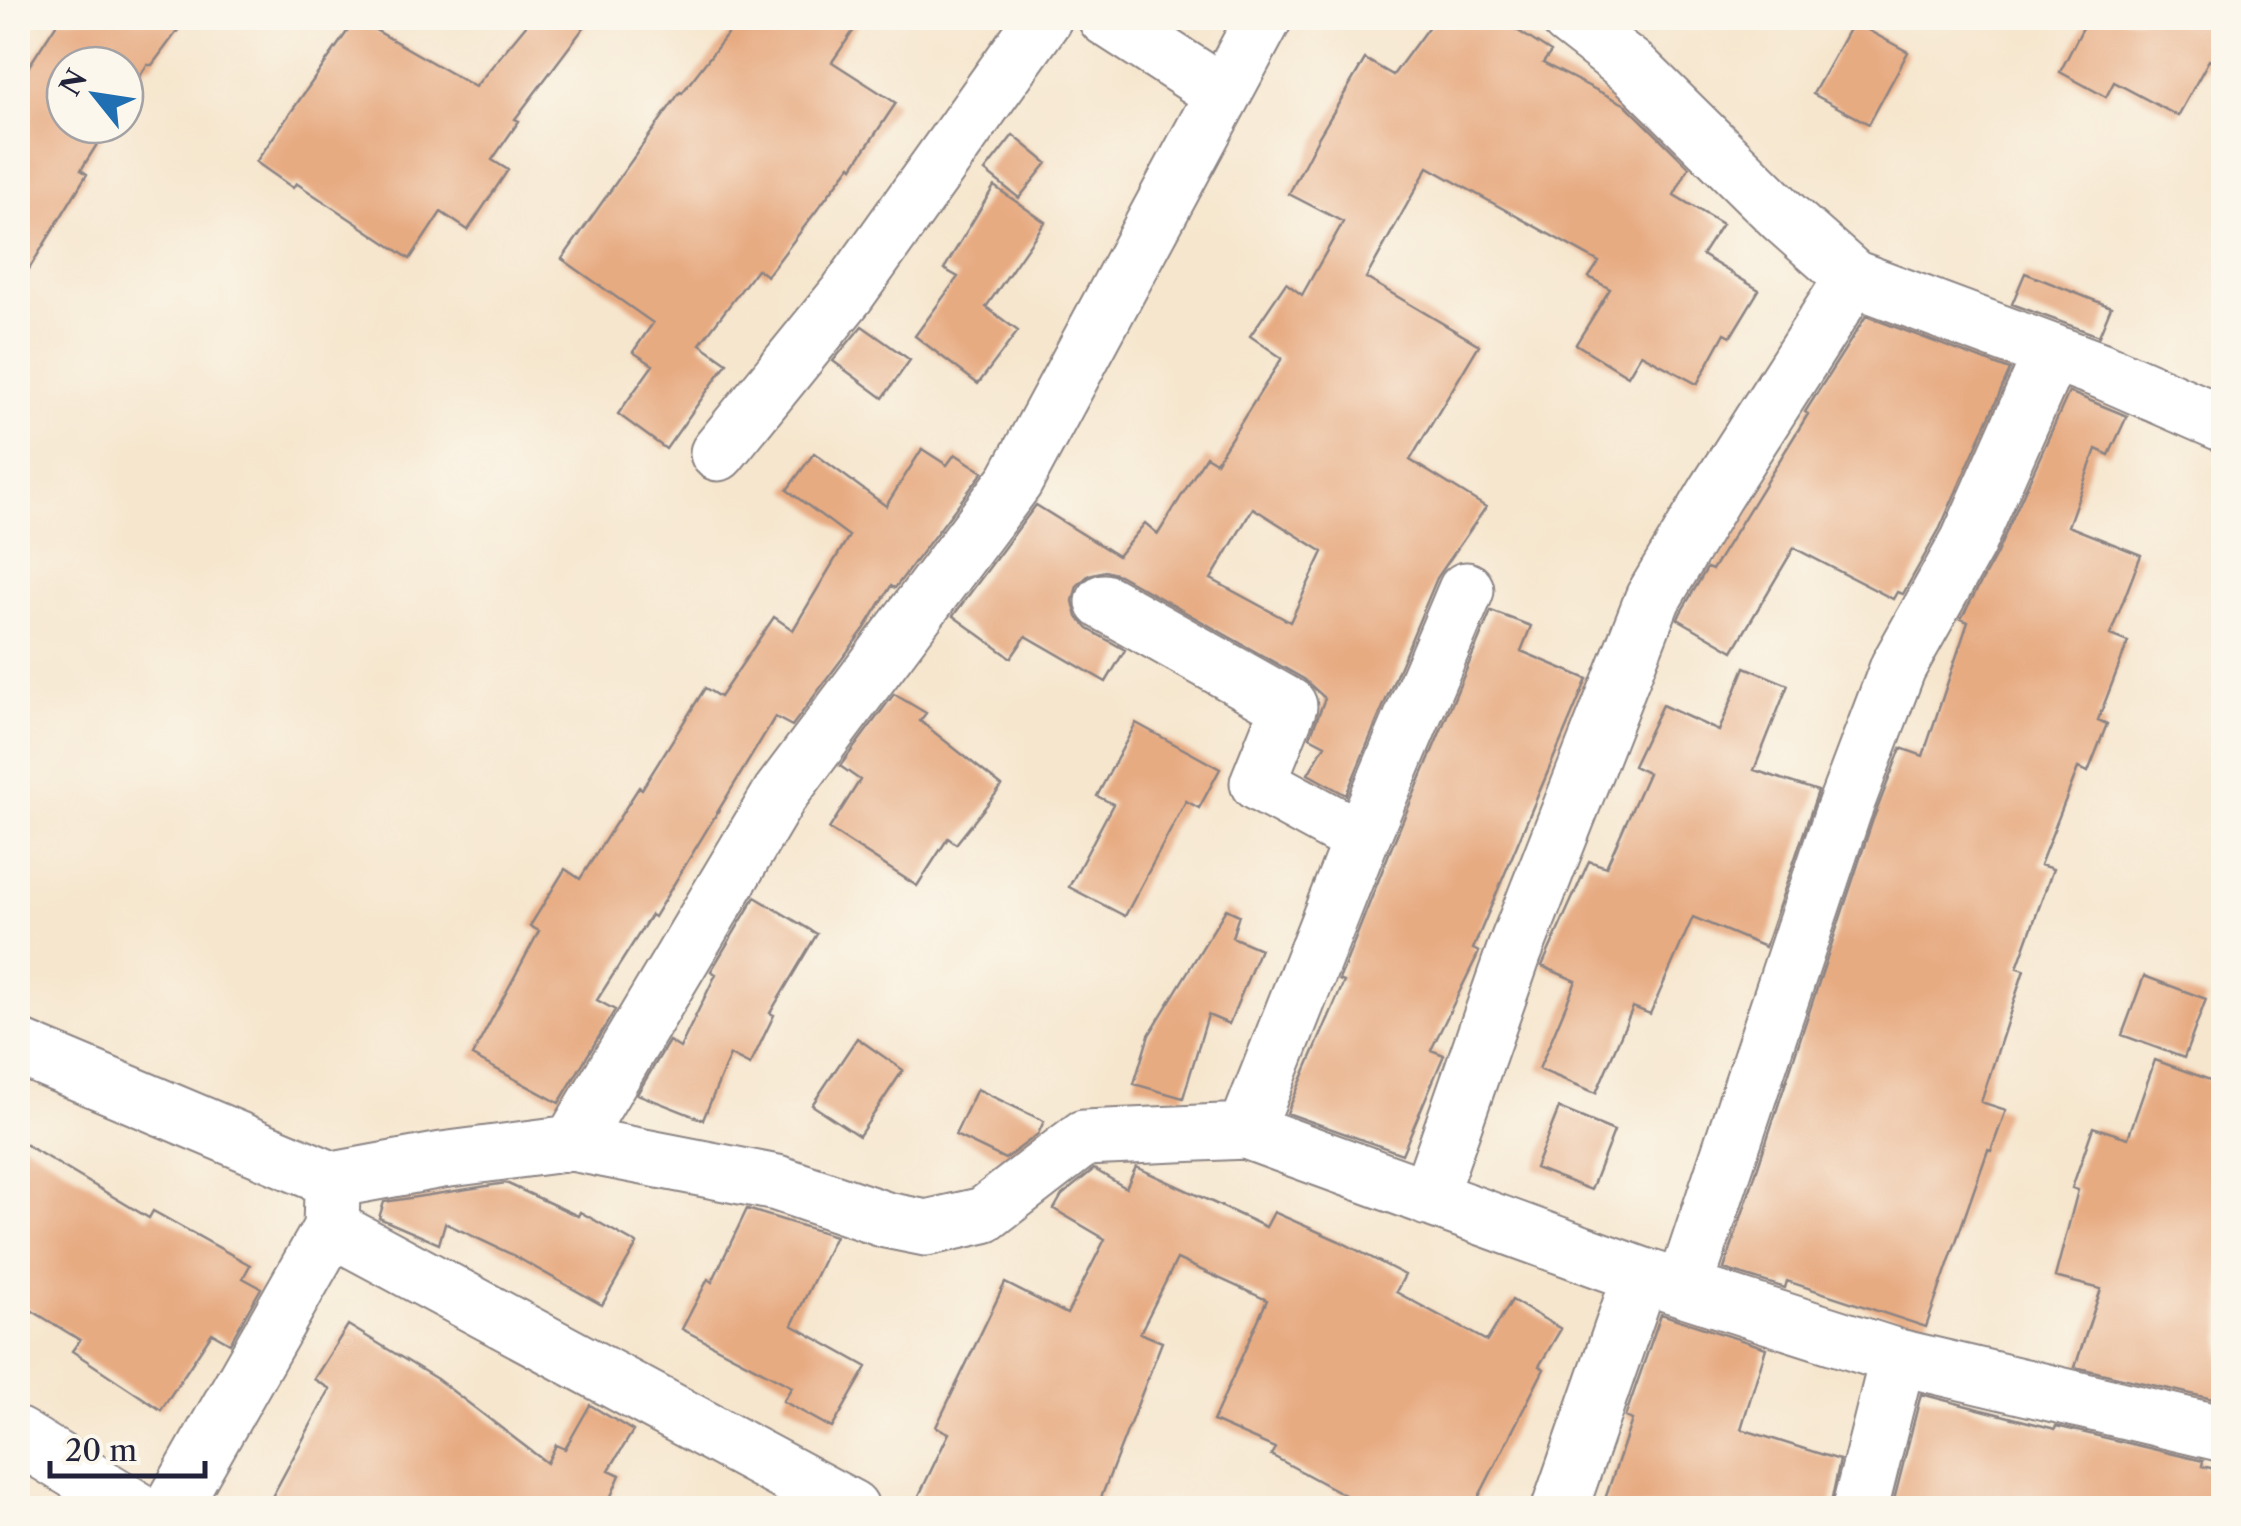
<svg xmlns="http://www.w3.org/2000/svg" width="2241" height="1526" viewBox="0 0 2241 1526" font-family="'Libre Caslon Text',serif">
<rect width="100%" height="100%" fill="#fbf7ec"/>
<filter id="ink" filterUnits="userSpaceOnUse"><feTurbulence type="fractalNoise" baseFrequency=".01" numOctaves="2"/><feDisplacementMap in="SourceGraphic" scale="20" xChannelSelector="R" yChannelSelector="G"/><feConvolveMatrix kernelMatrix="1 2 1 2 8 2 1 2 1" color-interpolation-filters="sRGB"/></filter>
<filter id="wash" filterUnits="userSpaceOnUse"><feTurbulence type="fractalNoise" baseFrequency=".0048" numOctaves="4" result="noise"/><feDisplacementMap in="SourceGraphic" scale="40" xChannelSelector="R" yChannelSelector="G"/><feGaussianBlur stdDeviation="2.25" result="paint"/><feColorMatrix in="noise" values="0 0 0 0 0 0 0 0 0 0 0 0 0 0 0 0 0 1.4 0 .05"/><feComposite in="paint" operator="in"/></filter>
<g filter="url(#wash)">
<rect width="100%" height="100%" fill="#f6e6ce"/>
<g id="blocks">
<path fill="#e7ab82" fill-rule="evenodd" d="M60,18H187L152,65H147L125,99V65H65V125H109L81,170L87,174L18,287V83Z
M532,18H591L515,119L519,121L492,160L508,170L468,230L441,212L410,259L296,183L293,188L256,162L356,19L475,87Z
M740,18H862L832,62L896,103L853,167L851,165L767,276L757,269L700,344L727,363L666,449L618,414L653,365L633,352L653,323L562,259L680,92L682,93Z
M1435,18H1498L1551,52L1543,63L1626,105L1689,167L1674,195L1722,224L1702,255L1759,290L1731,336L1725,333L1697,384L1641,354L1628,376L1576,344L1610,289L1589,277L1599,262L1428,167L1366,278L1479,345L1410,460L1486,507L1437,578L1346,795L1308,774L1325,745L1310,737L1325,698L1304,679L1119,575L1105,571L1089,575L1077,586L1073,601L1077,617L1088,629L1125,650L1106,682L1026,636L1011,658L953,616L1036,505L1118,556L1145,523L1158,534L1206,456L1216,462L1282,358L1250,336L1286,283L1302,295L1343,222L1289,194L1318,138L1365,59L1393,75ZM1253,508L1323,552L1290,622L1211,579Z
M2088,18H2224V66L2209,60L2178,116L2114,82L2106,97L2060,72Z
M1853,22L1908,52L1869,124L1813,94Z
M1013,135L1047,163L1019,198L985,171Z
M994,186L1045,222L986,307L1018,331L978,384L915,336L958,277L944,269Z
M2025,273L2111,307L2099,336L2012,304Z
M1866,316L2010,370L1940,528L1903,594L1897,592L1893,599L1794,548L1733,651L1678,619L1681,612L1707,568L1712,570L1808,414L1805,412Z
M862,326L910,360L883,398L833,361Z
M2069,392L2127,416L2109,455L2096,449L2068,526L2141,555L2110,635L2128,642L2098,720L2107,724L2088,772L2078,768L2040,865L2053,869L2017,968L2024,970L1981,1102L2006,1110L1991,1151L1988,1150L1926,1327L1787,1281L1785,1288L1724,1269L1872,822L1901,748L1923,756L1968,622L1961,619L1996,555Z
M922,449L947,465L955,454L983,472L895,588L891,586L865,628L792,726L775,717L654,917L651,915L597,1000L615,1010L559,1103L472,1056L539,931L530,926L565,869L580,879L639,787L642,789L705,688L720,697L774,617L793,630L849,536L787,490L814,453L886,506Z
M1491,611L1531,626L1521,651L1587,679L1473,949L1479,952L1431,1050L1444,1055L1402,1154L1287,1113L1344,982L1339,980L1390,851Z
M1745,667L1788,685L1754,770L1818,791L1765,947L1693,917L1650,1014L1633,1007L1596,1093L1539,1069L1576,981L1542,966L1589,861L1606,867L1648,773L1633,766L1662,705L1719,731Z
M894,694L926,713L920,721L1002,786L956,844L948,838L917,886L829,829L860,780L840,766Z
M1136,723L1220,769L1199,808L1186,801L1125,916L1069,887L1113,804L1097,796Z
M755,897L817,934L770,1013L774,1015L750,1065L730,1055L703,1120L637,1094L669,1041L680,1048L716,974L711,971Z
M1226,909L1239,915L1232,937L1260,949L1229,1024L1208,1015L1183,1098L1134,1084L1149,1035Z
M2144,976L2206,999L2184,1058L2122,1035Z
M857,1038L903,1070L859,1136L812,1105Z
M2155,1060L2224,1085L2221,1401L2075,1367L2101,1289L2055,1277L2078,1190L2072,1188L2093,1127L2128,1138Z
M977,1089L1044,1121L1038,1134L1005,1159L955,1135Z
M1559,1108L1614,1131L1591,1190L1535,1168Z
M18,1140L149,1218L153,1211L250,1265L243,1278L261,1288L230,1343L212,1333L161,1410L72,1351L80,1340L18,1302Z
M1136,1167L1266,1227L1274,1212L1339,1241L1405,1275L1396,1292L1487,1341L1512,1300L1561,1329L1539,1366L1544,1369L1473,1508H1369L1271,1455L1275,1448L1213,1421L1267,1300L1177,1259L1140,1333L1162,1342L1097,1508H913L949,1433L936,1427L1005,1283L1067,1314L1105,1239L1054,1209L1062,1195L1094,1169L1126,1188Z
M506,1183L578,1216L580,1212L637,1244L602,1305L511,1254L445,1223L439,1244L379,1218L384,1202Z
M747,1209L835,1236L792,1325L867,1367L832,1428L783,1401L792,1387L682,1329L708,1279L712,1282Z
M1661,1314L1766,1348L1741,1429L1840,1460L1830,1508H1602L1632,1420L1625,1417Z
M348,1325L437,1379L547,1463L556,1445L565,1449L590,1405L633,1431L609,1470L620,1475L606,1508H266L330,1389L314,1379Z
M1921,1394L2055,1429L2056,1426L2203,1461L2202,1466L2224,1471V1508H1892Z"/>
</g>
</g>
<g filter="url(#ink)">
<use href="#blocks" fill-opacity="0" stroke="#8c8484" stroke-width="2.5"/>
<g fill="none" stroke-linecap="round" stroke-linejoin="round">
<g stroke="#8c8484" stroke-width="59">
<path id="minor" d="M1106,18L1222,93
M1568,18L1635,70L1784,217L1853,278L2105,372L2224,424
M718,453L847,294L1044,18
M1466,590L1361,839L1246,1131L1641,1275L1898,1357L2224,1434
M1104,602L1289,706L1258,783L1361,839
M18,1047L333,1180L442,1160L572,1143L777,1183L886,1220L926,1228L984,1215L1084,1138L1246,1131
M572,1143L780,794L1015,481L1264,18
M1428,1198L1514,952L1653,598L1715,494L1853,278
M331,1228L851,1508
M1684,1289L1843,812L1898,667L1968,542L2052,352
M18,1436L135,1508
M172,1508L331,1228L332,1193
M1560,1508L1641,1275
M1860,1508L1898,1357"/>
</g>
<use href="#minor" stroke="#fff" stroke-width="55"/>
</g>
</g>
<rect width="2241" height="1526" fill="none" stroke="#fbf7ec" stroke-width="60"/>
<g transform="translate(95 95) rotate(300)"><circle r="48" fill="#fbf7ec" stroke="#a4a2a5" stroke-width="2.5"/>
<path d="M0-8L18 38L0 25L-18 38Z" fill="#1f6fb2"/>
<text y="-15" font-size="28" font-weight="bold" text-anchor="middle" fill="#22223b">N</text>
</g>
<path d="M50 1461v15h155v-15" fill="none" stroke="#22223b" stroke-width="5"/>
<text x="65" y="1461" font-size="30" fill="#22223b" stroke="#fbf7ec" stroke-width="8" paint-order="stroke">20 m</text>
</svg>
